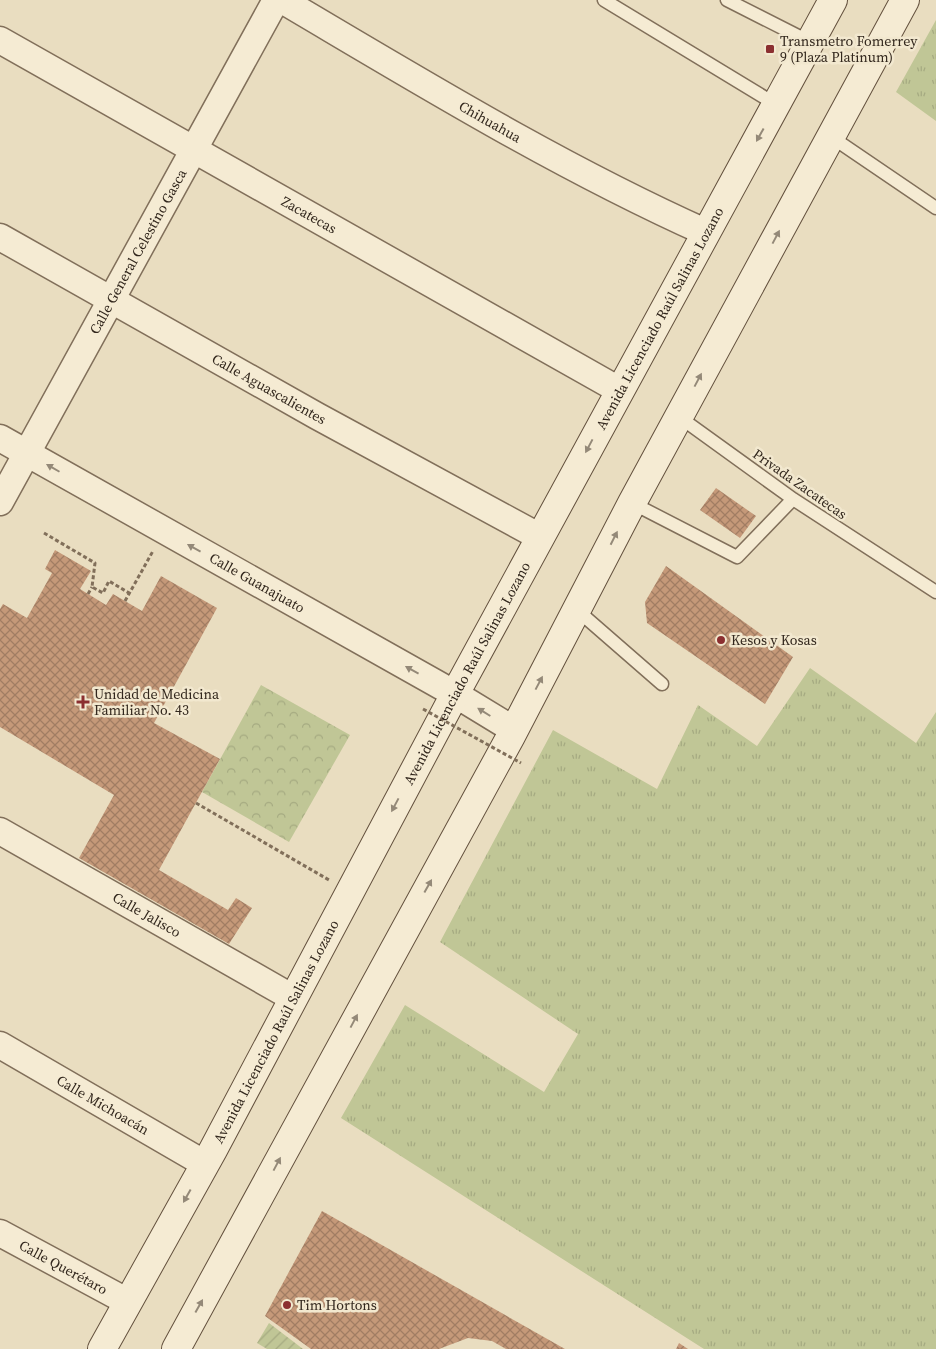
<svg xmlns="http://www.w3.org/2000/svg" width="936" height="1349" viewBox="0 0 936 1349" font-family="'Source Serif 4',serif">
<defs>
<pattern id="grass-tufts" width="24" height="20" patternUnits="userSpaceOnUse" patternTransform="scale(1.25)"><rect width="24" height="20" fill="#c0c696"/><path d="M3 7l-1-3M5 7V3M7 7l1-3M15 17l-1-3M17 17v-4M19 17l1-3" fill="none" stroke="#a5aa81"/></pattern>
<pattern id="forest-crowns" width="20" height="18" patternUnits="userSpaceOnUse" patternTransform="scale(1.25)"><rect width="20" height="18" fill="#c0c696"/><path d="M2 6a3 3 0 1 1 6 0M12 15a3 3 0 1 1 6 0" fill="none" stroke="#a5aa81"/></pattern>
<pattern id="garden-furrows" width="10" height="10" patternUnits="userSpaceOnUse" patternTransform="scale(1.25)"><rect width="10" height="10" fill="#c0c696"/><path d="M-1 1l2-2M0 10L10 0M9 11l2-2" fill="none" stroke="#a5aa81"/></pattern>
<pattern id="building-cross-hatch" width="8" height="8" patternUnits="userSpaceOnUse" patternTransform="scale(1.25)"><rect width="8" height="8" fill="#c59979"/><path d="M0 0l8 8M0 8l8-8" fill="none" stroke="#a17d63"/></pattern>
</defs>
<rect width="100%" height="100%" fill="#e9ddc0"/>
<path fill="url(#grass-tufts)" d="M936,20V121L896,92Z
M810,668L916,743L936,712V1349H704L341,1118L405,1005L544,1092L578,1034L440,942L553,730L657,789L698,705L757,746Z"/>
<path fill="url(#forest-crowns)" d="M261,685L350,735L289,842L202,792Z"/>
<path fill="url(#garden-furrows)" d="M269,1323L303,1349H267L257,1343Z"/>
<path fill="url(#building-cross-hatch)" d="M716,488L756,516L740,538L700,510Z
M55,550L91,571L80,589L106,605L113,594L142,611L161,576L217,608L154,723L220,759L159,870L228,910L236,898L252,908L229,944L79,858L114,795L0,727V609L3,604L27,618L52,573L45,569Z
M666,566L793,657L765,704L647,623L645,602Z
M322,1211L565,1349H506L492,1341L468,1338L439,1349H311L265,1316Z
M679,1343L688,1349H676Z"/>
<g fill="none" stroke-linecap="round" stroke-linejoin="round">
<g stroke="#816f5a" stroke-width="15">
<path id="lane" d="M604,0L777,105
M727,0L810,42
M830,136L936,208
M678,416L793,499L936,592
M632,503L737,557L793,499
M577,610L662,684"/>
</g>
<g stroke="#816f5a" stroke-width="29">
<g id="street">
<path id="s1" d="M282,0C421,82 558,166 705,232"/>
<path id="s2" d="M0,40L619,390"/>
<path id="s3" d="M0,237L317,416L540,537"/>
<path id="s4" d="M0,438L455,694L514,730"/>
<path id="s5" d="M0,502L276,0"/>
<path id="s6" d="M0,831L293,998"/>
<path id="s7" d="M0,1045L205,1164"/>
<path id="s8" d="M0,1233L128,1302"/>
</g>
</g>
<g stroke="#63503d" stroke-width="30">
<g id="secondary">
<path id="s9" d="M102,1349L213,1150L455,694L833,0"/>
<path d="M176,1349L511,736L632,503L905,0"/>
</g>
</g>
<path stroke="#816f5a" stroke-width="3" stroke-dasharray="4 2.5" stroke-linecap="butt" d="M44,533L95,563L92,587L103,593L109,581L129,593
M88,594L92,587
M125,601L153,551
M196,803L329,880"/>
<use href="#lane" stroke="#f5ebd3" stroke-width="12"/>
<use href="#street" stroke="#f5ebd3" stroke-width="26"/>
<use href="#secondary" stroke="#f5ebd3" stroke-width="28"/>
<path stroke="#816f5a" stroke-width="3" stroke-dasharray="4 2.5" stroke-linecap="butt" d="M423,709L521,763"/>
</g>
<defs><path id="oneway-solid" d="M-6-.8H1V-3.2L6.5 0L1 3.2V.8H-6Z" transform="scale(1.25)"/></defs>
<g fill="#948978">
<use href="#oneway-solid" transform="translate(760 135) rotate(119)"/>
<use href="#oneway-solid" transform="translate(776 237) rotate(-62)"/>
<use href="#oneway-solid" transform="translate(698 380) rotate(-62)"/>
<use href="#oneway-solid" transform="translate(589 446) rotate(118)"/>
<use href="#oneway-solid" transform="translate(53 468) rotate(-150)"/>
<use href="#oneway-solid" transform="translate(614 538) rotate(-63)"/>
<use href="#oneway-solid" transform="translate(194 548) rotate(-151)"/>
<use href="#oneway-solid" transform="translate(412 670) rotate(-151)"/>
<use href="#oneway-solid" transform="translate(539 683) rotate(-62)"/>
<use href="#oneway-solid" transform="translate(484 712) rotate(-148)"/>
<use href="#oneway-solid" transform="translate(395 805) rotate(118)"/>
<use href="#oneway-solid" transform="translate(428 886) rotate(-61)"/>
<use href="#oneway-solid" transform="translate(354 1021) rotate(-62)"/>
<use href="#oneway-solid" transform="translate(277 1164) rotate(-62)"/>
<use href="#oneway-solid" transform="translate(187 1196) rotate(119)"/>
<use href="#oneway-solid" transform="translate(199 1306) rotate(-61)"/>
</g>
<g fill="#8b2f30" stroke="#f2e8cf" stroke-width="2">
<rect x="765" y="44" width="10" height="10" rx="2.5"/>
<circle cx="721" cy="640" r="5"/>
<path d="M80.5 694.5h5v5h5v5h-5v5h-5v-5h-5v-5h5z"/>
<circle cx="287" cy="1305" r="5"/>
</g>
<g text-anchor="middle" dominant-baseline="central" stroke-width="5" stroke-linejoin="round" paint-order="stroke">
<g font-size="14" fill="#32271d" stroke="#f2e8cf" text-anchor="start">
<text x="780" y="41">Transmetro Fomerrey<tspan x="780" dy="16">9 (Plaza Platinum)</tspan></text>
<text x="731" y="640">Kesos y Kosas</text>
<text x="94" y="694">Unidad de Medicina<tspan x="94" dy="16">Familiar No. 43</tspan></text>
<text x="297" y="1305">Tim Hortons</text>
</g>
<g font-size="14" fill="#32271d" stroke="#f2e8cf">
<text stroke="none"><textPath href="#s1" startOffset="241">Chihuahua</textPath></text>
<text stroke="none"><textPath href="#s2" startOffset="355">Zacatecas</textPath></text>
<text stroke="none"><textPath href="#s5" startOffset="286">Calle General Celestino Gasca</textPath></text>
<text stroke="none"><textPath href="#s9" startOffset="1172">Avenida Licenciado Raúl Salinas Lozano</textPath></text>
<text stroke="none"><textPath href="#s3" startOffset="309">Calle Aguascalientes</textPath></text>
<text transform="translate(800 484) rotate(35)">Privada Zacatecas</text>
<text stroke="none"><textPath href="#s4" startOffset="295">Calle Guanajuato</textPath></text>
<text stroke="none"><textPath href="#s9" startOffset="768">Avenida Licenciado Raúl Salinas Lozano</textPath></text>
<text stroke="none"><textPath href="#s6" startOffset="169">Calle Jalisco</textPath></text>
<text stroke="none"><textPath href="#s9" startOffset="362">Avenida Licenciado Raúl Salinas Lozano</textPath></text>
<text stroke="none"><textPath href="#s7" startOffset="119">Calle Michoacán</textPath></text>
<text stroke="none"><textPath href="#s8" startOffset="72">Calle Querétaro</textPath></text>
</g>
</g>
</svg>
